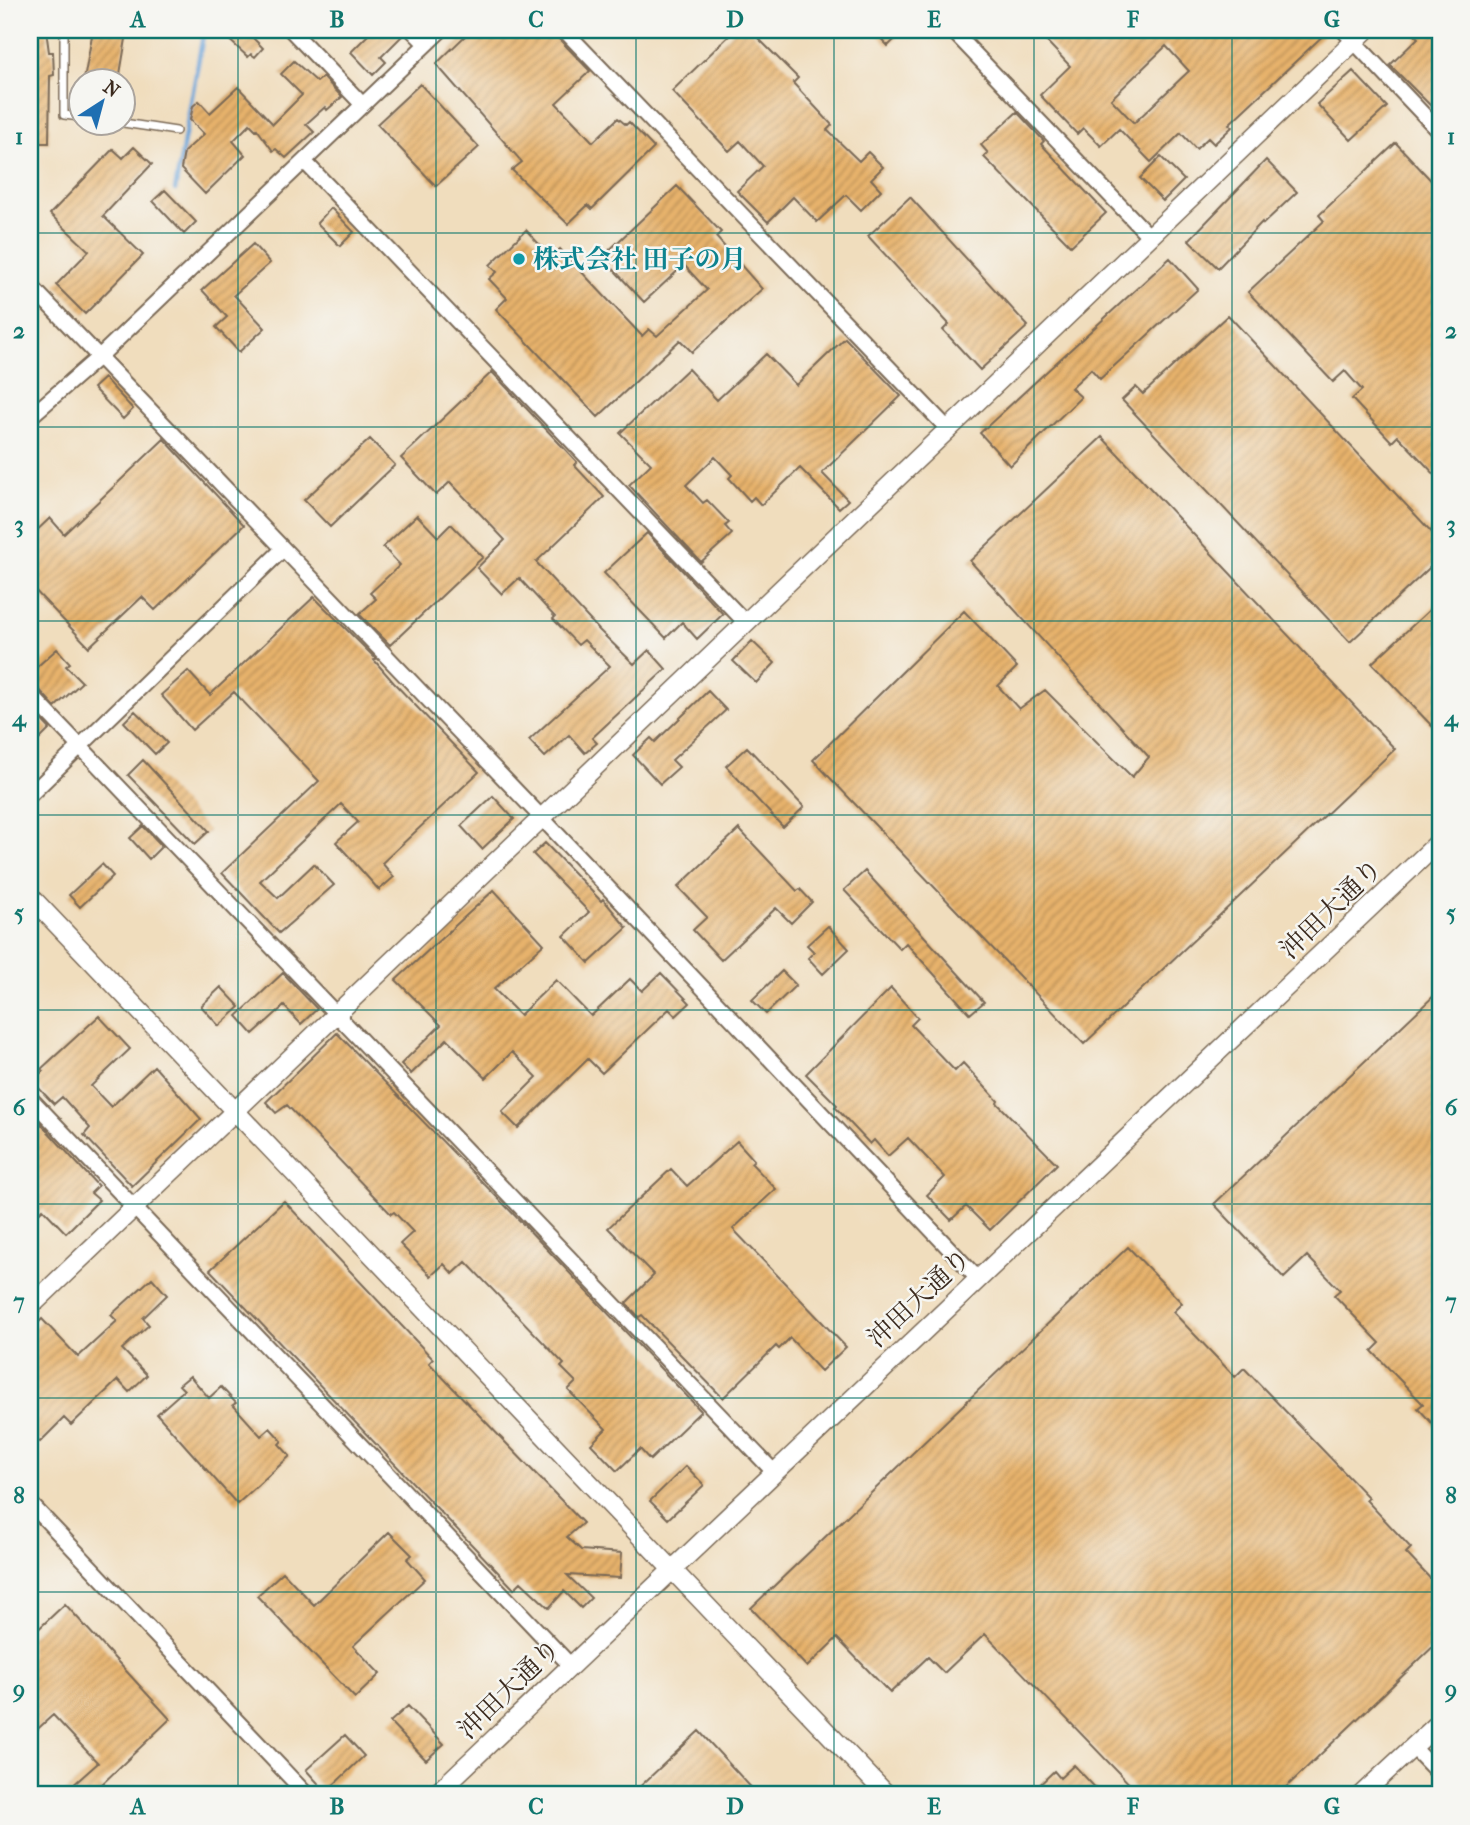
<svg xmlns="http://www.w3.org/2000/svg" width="1470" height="1825" viewBox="0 0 1470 1825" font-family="'IM FELL French Canon','Noto Serif JP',serif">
<defs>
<pattern id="building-hatch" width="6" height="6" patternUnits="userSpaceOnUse" patternTransform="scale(1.75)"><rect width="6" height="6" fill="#e7b26c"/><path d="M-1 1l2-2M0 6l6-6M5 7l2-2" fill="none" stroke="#bc9158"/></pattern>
</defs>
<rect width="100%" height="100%" fill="#f6f6f2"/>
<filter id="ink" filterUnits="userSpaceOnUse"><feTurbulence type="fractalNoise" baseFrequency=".0143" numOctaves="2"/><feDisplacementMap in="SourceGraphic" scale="14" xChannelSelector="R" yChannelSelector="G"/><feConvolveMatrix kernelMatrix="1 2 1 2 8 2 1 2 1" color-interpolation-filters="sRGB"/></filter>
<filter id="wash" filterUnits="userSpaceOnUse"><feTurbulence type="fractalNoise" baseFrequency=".00686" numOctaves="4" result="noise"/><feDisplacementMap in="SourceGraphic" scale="28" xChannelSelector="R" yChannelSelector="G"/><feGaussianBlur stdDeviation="1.57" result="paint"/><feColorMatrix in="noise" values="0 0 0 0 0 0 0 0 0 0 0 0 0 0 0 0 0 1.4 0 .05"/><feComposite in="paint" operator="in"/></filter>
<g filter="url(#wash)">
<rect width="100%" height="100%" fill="#f0ddbd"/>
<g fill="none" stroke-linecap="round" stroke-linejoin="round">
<path stroke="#67a2d7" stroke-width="4.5" d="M175,190L204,30"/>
</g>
<g id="blocks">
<path fill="url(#building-hatch)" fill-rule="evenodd" d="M30,30H46L49,52H53L54,75L50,76L49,143H30V116H33L34,86H32Z
M93,30H122V32L127,33L119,80H84Z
M231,30H259L252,37L263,48L255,57L251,54L248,57L225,36Z
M373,30H403L404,34L381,57L386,62L373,75L351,52Z
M459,30H553L557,37L590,71L556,103L593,142L618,118L626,125L629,122L654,148L592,209L588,205L568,224L512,170L522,162L436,64L465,36Z
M735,30H750L798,78L793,83L832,125L827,130L859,161L868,152L883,167L871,179L881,190L861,210L846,195L817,222L793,197L768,222L737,191L763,166L740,141L729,151L672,91Z
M873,30H904L888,46Z
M1036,30H1329L1229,124L1232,127L1214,144L1208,138L1196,149L1181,133L1151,162L1119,129L1101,146L1083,128L1077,134L1040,95L1070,66ZM1166,46L1189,71L1134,123L1111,99Z
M1410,30H1440V115L1390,65L1418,38Z
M294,61L317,82L323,77L342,97L327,110L325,107L306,124L314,132L286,158L276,149L273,151L257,129L256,130L250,124L233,141L245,155L205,194L181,169L184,152L204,134L190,120L193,106L199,101L210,113L238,87L273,124L302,95L281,74Z
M1353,71L1387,107L1351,140L1317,104Z
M420,84L479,147L436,186L377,124Z
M1017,112L1044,141L1041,144L1106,213L1071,246L984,157L988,153L981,145Z
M1396,143L1440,190V480L1398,436L1392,442L1352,399L1362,390L1345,371L1333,382L1248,292L1324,221L1319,215Z
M134,147L152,164L103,216L143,255L85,314L56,285L89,251L50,214L113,149L123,158Z
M1161,157L1184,180L1163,201L1140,178Z
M1266,160L1297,192L1263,224L1262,222L1218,268L1189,240Z
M677,186L721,232L716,237L762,289L692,352L680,340L598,417L496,309L507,298L489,279L497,272L490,265L526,230L551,257L560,249L642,336L649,329L657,336L707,290L684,265L644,302L602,257Z
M165,190L196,222L184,234L153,201Z
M910,197L1028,326L980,370L943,330L949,324L868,236Z
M331,208L354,232L340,246L317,223Z
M253,244L270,263L234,295L265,328L239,352L216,327L227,317L202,290Z
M1170,258L1198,289L1100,379L1091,369L1071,388L1081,397L1010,466L980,433Z
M1228,315L1440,541V558L1350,642L1122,400L1136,387L1143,394Z
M845,338L901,396L822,473L848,500L839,508L800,468L761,505L754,497L750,501L729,478L732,475L715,457L686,485L703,503L707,500L729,523L725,526L732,534L701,562L629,485L651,464L620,433L688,369L717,400L766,354L796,385Z
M492,372L577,462L574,465L604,497L536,562L599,630L634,664L649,650L666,669L592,738L597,743L585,753L569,735L545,757L529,740L610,666L584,640L578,645L553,619L555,617L519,578L502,594L477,568L505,540L450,482L436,495L401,458Z
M104,378L133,409L123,419L93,388Z
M1102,437L1395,749L1084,1044L813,760L964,611L1017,667L998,686L1019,709L1045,690L1132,777L1149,757L970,561Z
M164,439L244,525L155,610L142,597L89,647L30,585V537L50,518L64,534Z
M370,439L395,465L330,527L304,500Z
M417,515L438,537L451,524L483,557L390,645L359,614L376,599L370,593L400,565L383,547Z
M647,533L723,614L697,639L682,622L666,638L604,573Z
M314,597L376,659L374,660L394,683L479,772L382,863L394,877L379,890L336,842L358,822L341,804L260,881L278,898L314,864L334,885L279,933L222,873L319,781L234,692L192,730L161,695L188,671L210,695Z
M1440,600V719L1432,726L1372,663Z
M752,641L775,663L756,683L733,661Z
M57,649L70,663L66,666L82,682L55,707L37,687L30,685V673Z
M708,691L726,710L672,760L679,767L660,784L633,755L651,738L655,742Z
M30,708L50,729L39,740L30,730Z
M135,711L167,743L155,754L124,722Z
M747,747L804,807L783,827L726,766Z
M143,760L209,831L195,844L128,775Z
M493,796L514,819L482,849L461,826Z
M143,826L162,846L149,859L130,838Z
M739,829L797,891L800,889L812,902L791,923L776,908L721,960L693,930L707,917L678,887Z
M545,843L601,901L603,899L627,928L589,963L564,936L589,912L533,854Z
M102,864L113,876L80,907L69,895Z
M865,871L984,1002L970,1014L906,943L900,949L844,890Z
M494,890L544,944L494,989L520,1015L556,980L591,1016L630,979L642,991L661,973L690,1003L676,1016L669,1009L602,1073L588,1059L518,1128L502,1112L537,1077L512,1052L486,1078L447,1039L411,1074L401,1064L441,1025L396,980Z
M828,926L849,949L823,974L808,958L814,952L807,945Z
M782,971L796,985L766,1014L752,1000Z
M283,973L317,1009L301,1024L284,1006L253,1034L237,1016Z
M221,987L240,1007L219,1026L201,1006Z
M891,988L918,1018L911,1025L955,1071L963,1063L998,1101L997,1103L1057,1164L990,1230L966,1206L951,1220L927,1195L945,1177L908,1138L888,1156L874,1140L870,1144L835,1107L837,1105L806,1074Z
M1440,990V1432L1418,1408L1423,1404L1372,1351L1380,1343L1334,1295L1340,1290L1307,1256L1284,1278L1214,1204Z
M99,1016L130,1049L91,1086L111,1107L154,1066L201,1119L132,1186L84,1135L90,1128L62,1097L54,1104L32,1081L43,1071L41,1069Z
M337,1033L522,1223L701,1411L650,1460L640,1449L617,1471L591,1444L606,1429L568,1390L576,1382L561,1367L564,1364L466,1262L453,1274L444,1264L431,1276L400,1244L413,1232L394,1212L391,1214L287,1105L276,1113L266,1102Z
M30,1112L98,1186L91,1193L99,1200L66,1233L43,1209L30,1221Z
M737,1141L754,1160L751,1163L776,1189L733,1229L846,1347L821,1371L790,1338L779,1349L776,1346L723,1398L642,1315L639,1317L626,1303L654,1275L608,1228L671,1169L687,1186Z
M284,1201L433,1359L429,1363L583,1523L567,1537L581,1550L622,1553L620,1578L567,1575L591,1598L581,1608L564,1591L549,1608L521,1582L514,1589L210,1270Z
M1128,1247L1182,1303L1173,1312L1235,1377L1244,1368L1369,1498L1366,1500L1411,1548L1406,1553L1440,1589V1640L1278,1795H1140L985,1634L944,1673L928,1657L890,1693L837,1638L807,1667L751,1608Z
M152,1278L167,1295L143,1318L149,1325L122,1349L147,1375L129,1392L118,1380L71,1425L64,1418L40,1442L30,1431V1331L42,1319L78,1357L117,1321L111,1315Z
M190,1376L209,1398L221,1387L236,1403L233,1405L261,1436L270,1428L282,1441L279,1444L290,1456L237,1504L157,1414L184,1390L179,1385Z
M686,1466L704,1485L668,1519L650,1501Z
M389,1532L412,1555L407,1559L425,1579L353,1646L380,1674L355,1698L257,1596L283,1572L314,1605Z
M65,1604L170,1719L100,1786L108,1795H62L98,1763L53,1715L30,1736V1637Z
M408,1706L444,1744L426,1760L390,1722Z
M699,1731L758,1795H631Z
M345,1735L364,1756L326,1792L306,1770Z
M1074,1765L1102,1795H1029L1054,1771L1060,1778Z"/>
</g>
</g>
<g filter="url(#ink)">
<use href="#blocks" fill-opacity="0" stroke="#7a6956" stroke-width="2"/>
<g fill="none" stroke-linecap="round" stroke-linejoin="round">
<g stroke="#7a6956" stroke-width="10">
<path id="service" d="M64,30V115L80,117
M117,122L176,131"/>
</g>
<g stroke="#7a6956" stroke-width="18">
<path id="minor" d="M291,30L362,104
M412,30L426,44
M564,30L948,429
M952,30L1149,236
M1343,30L1440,132
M304,161L746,623
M30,285L542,818L978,1279
M30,417L99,357L441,30
M30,694L774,1472
M30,795L283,549
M30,1098L571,1666
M30,1503L307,1795
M1413,1747L1440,1775"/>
</g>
<g stroke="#7a6956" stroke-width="21">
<path id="tertiary" d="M30,896L887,1795
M30,1307L1366,30
M435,1795L1440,841
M1361,1795L1440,1722"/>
</g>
<use href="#service" stroke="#fff" stroke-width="7"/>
<use href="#minor" stroke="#fff" stroke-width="14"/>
<use href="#tertiary" stroke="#fff" stroke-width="18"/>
</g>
</g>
<path fill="none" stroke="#0f766e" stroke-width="2" stroke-opacity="0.55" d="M238,30V1795M436,30V1795M636,30V1795M834,30V1795M1034,30V1795M1232,30V1795M30,233H1440M30,427H1440M30,621H1440M30,815H1440M30,1010H1440M30,1204H1440M30,1398H1440M30,1592H1440"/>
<circle fill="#0f9aa8" stroke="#f6f6f2" stroke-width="2.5" cx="519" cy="259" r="7"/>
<g text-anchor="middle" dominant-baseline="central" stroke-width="5" stroke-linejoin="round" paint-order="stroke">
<g font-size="26" font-weight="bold" fill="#0d838f" stroke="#f6f6f2" text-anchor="start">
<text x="533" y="259">株式会社 田子の月</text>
</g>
<g font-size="26" fill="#3b2a1e" stroke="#f6f6f2">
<text transform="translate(1331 909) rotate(-44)">沖田大通り</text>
<text transform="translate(919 1298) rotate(-43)">沖田大通り</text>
<text transform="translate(509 1689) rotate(-44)">沖田大通り</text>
</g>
</g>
<rect width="1470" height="1825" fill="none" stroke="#f6f6f2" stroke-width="77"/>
<g transform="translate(102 102) rotate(36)"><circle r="33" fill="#f6f6f2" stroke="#aba49d" stroke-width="2"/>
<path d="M0-5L12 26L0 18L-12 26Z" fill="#1f6fb2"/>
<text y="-10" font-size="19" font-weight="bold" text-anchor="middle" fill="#3b2a1e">N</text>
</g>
<rect x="38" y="38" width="1394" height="1748" fill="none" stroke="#0f766e" stroke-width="2.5"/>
<g font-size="23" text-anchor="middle" font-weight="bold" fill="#0f766e">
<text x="138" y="27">A</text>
<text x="337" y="27">B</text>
<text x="536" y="27">C</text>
<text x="735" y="27">D</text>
<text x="934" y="27">E</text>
<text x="1133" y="27">F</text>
<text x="1332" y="27">G</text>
<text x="19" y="144">1</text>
<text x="1451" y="144">1</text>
<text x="19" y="338">2</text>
<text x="1451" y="338">2</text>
<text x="19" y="532">3</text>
<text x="1451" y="532">3</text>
<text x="19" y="726">4</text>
<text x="1451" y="726">4</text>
<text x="19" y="920">5</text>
<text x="1451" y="920">5</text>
<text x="19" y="1115">6</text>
<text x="1451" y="1115">6</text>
<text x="19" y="1309">7</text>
<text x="1451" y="1309">7</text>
<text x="19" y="1503">8</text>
<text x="1451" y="1503">8</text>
<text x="19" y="1697">9</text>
<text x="1451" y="1697">9</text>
<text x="138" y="1814">A</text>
<text x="337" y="1814">B</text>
<text x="536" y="1814">C</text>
<text x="735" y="1814">D</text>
<text x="934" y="1814">E</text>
<text x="1133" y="1814">F</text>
<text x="1332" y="1814">G</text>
</g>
</svg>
